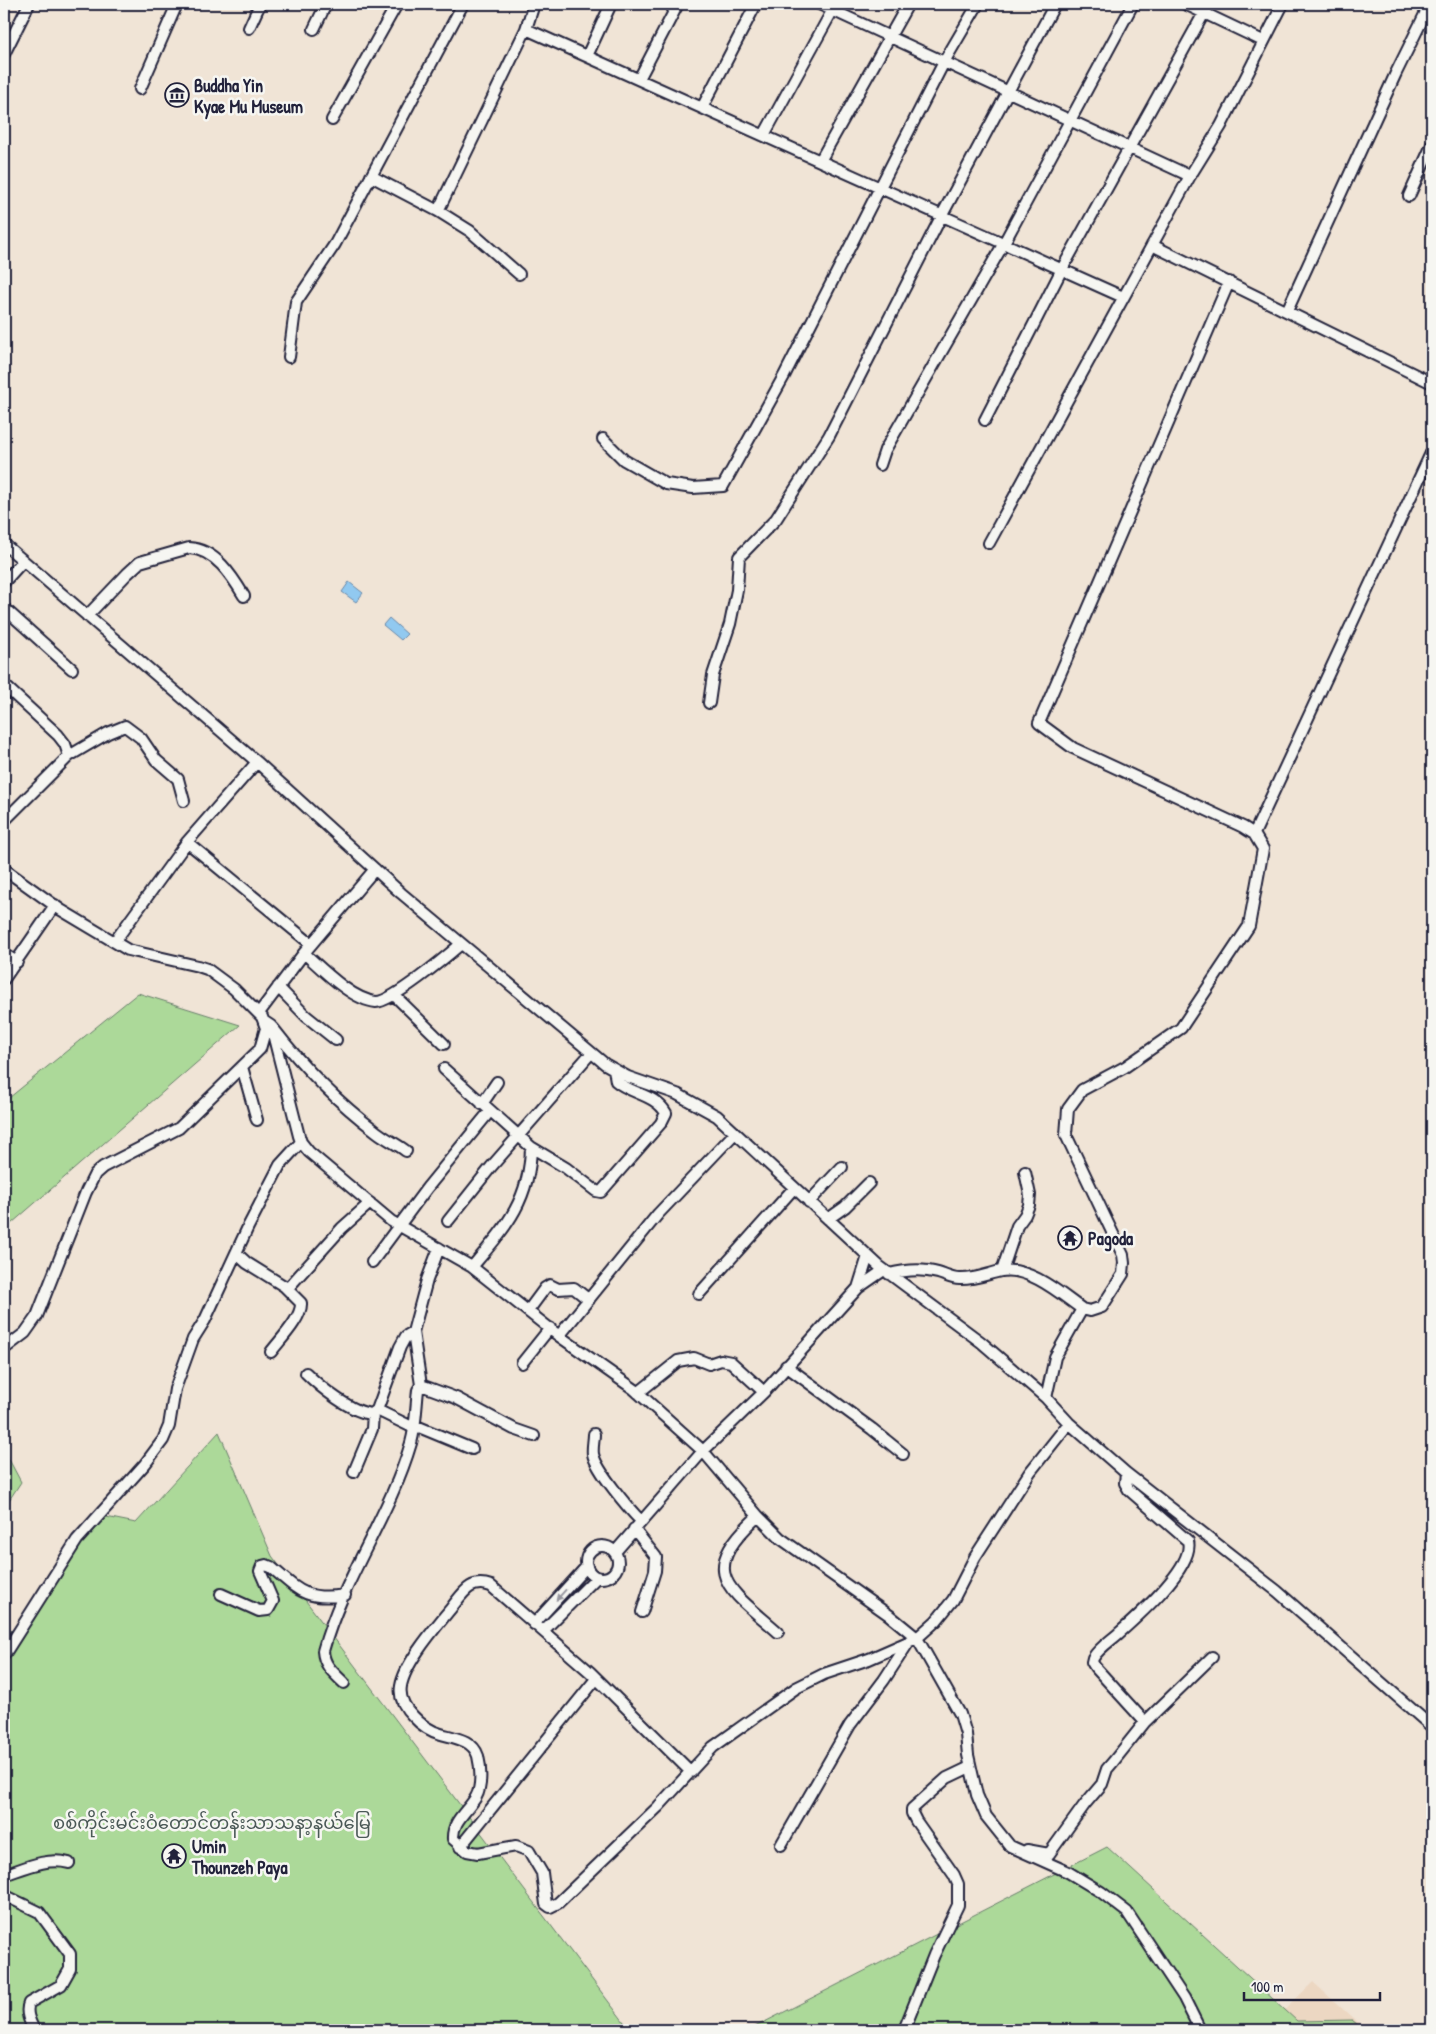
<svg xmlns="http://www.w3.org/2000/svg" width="1436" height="2034" viewBox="0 0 1436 2034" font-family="'Patrick Hand','Noto Sans Myanmar',sans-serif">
<rect width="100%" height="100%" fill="#f0e4d6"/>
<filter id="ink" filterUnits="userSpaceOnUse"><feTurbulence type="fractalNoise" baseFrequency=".02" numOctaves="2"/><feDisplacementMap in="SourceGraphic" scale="10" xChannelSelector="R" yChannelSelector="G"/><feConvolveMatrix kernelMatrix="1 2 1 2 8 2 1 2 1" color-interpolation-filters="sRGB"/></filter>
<g filter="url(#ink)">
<path fill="#ecd7c2" d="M1313,1982L1366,2030H1264Z"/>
<path fill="#acd999" stroke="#677e6a" d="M138,993L240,1025L4,1230V1102Z
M219,1432L272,1556L630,2030H4V1626L14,1632L101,1516L136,1523Z
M4,1450L21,1482L4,1508Z
M1107,1847L1297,2021L1352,2020L1364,2030H749Z"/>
<path fill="#91c9f0" stroke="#6586a8" d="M349,582L363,593L356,602L342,592Z
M389,618L407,634L401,640L383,625Z"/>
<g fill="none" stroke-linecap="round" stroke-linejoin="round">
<g stroke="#22223b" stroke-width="14">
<path id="street" d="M819,4L1190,176
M1185,4L1263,41
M249,28L260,4
M314,29L326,4
M526,29L1123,297
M4,54L29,4
M587,56L611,4
M639,79L678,4
M140,89L177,4
M702,108L756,4
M332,120L397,4
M764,135L836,4
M820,161L908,4
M371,176L438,211L470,231L519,274
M1409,196L1432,145
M438,211L526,29L534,4
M1152,245L1432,383
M1287,311L1396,73L1430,4
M289,357L296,302L335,244L463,4
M985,420L1062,269L1209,4
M603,439L624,460L666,484L693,488L723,486L784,376L944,62L978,4
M880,465L885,450L1004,243L1133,4
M989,543L1190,176L1221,126L1283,4
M4,544L257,762L401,893L605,1064L628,1077L677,1094L717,1116L879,1266L981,1342L1046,1398L1069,1423L1126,1473L1277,1591L1432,1727
M4,582L23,561
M4,608L72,669
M87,616L127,574L140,562L189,548C215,549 232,576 244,596
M4,685L58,735L65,744L69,756
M709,703L713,675L730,624L737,590L739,557L776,519L829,436L942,215L1055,4
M4,821L69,756L108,733L125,726L141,738L156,760L178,779L184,801
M1254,834L1432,451
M187,842L311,944
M4,869L61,910L128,950L198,966L207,969L234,989L262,1017L266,1028L260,1049L179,1128L103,1167L95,1174L86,1192L37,1316L25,1333L4,1349
M115,941L187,842L257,762
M304,953C322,969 352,1000 376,1002C392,1002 447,956 461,944
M4,954L17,962
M4,979L55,905
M278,987L306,1016L336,1040
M394,995L444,1044
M259,1013L304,953L375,869
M265,1022L271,1026L299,1136L301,1142L309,1152L391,1221L472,1267L559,1336L634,1389L703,1451L758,1516L780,1538L889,1615L917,1638L960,1714L966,1734L968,1755L977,1795L986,1816L1010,1846L1068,1872L1101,1892L1127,1912L1184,1998L1200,2030
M273,1028C303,1067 337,1102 377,1132C386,1139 397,1144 406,1151
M242,1067L257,1120
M444,1069L531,1147L566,1168L596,1191L601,1192L661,1123L666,1113C655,1094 631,1094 616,1081L614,1069
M482,1104L497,1082
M809,1202L842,1167
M828,1219L845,1207L869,1183
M448,1221L491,1167L591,1053
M236,1253L247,1263L284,1286L301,1303C302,1318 280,1340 271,1352
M372,1262L427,1188L490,1111
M472,1267C505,1228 530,1201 531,1147
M1002,1271L1017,1226L1025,1215L1029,1205L1030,1195L1025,1172
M889,1274C905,1270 921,1268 938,1273C945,1275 952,1279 959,1279C974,1280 987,1274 1001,1271C1029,1266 1061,1294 1082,1309
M858,1288L868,1256
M287,1289L342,1228L370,1203
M699,1294L794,1188
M528,1311L545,1288L550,1285L558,1289L574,1288L589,1300
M559,1336L658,1214L735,1133
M522,1363L550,1328
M786,1366L872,1429L903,1454
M306,1373C320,1387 352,1413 372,1414L377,1410L400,1347L406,1336L413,1332
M421,1385L456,1398L514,1429L534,1436
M638,1393L678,1361L694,1358L709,1364L721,1360L731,1362L764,1392
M1046,1398L1055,1357L1082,1309L1090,1311L1102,1307L1123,1274L1124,1263L1123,1255L1066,1135L1068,1109L1082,1090L1125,1067L1181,1028L1249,926L1263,849L1254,834L1243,827L1073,748L1039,723L1229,282
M377,1410L414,1428
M414,1425L472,1449
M594,1434C594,1440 592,1448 593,1454C596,1470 629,1509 641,1521
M354,1472L372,1429L373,1413
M758,1516C696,1573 728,1588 778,1632
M634,1529L656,1557L655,1571L642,1612
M586 1562a16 16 0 1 1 32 0a16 16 0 1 1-32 0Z
M615,1552L703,1451L764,1392L858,1288L884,1270
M221,1594L259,1611L268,1610L273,1601L260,1571L262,1566L266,1565L271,1567C299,1591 306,1601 345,1595
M534,1624L587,1566
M543,1631L597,1577
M4,1655L77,1540L145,1464L163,1440L169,1426L175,1389L193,1339L205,1320L248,1227L280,1165L301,1142
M344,1683C334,1673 324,1666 323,1651C343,1578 390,1515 411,1443C416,1426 416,1407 418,1390L421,1385L413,1332L427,1280L439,1248
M1145,1722L1212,1657
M691,1772L590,1672L491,1586C470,1579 464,1592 452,1607C437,1626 405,1662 401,1686C399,1697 405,1708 413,1716C421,1725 430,1731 441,1734C455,1738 473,1740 478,1756C481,1768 482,1787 476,1797C467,1812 452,1821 453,1839L467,1851L478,1853L516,1846L529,1851L542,1873L546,1904L550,1907L558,1903L658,1807L713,1747L796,1688L824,1674L869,1659L917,1638L936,1621L953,1600L975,1557L1030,1472L1069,1423
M781,1845L850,1725L884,1680L910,1640
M460,1847L596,1679
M1027,1850L1049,1854L1085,1804L1102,1784L1107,1769L1113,1762L1145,1722L1095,1667L1092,1662L1093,1658C1098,1649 1110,1641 1118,1634C1136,1618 1195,1566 1188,1541L1129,1490L1125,1483L1126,1473
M4,1875C25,1868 47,1857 69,1863
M4,1895L39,1912L70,1954V1969L61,1985L29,2003C25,2012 30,2022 34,2030
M904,2030L934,1955L958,1905V1884L954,1875L916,1821L912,1813V1809L947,1778L970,1767"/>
</g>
<use href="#street" stroke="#f6f6f2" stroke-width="10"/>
</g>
<defs><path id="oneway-solid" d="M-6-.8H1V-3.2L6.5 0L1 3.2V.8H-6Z" transform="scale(1.25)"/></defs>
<use fill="#9797a0" href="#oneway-solid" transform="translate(561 1595) rotate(132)"/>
</g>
<defs>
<g id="museum-ring" transform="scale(1.25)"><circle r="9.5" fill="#f6f6f2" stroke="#22223b" stroke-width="1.5"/><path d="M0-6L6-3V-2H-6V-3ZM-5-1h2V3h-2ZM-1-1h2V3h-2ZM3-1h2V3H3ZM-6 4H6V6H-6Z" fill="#22223b"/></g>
<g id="temple-ring" transform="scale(1.25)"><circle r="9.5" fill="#f6f6f2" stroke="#22223b" stroke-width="1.5"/><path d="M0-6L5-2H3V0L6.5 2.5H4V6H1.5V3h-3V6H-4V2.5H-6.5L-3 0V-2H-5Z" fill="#22223b"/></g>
</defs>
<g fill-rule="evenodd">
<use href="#museum-ring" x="177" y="95"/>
<use href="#temple-ring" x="1070" y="1238"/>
<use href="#temple-ring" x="174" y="1856"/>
</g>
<g text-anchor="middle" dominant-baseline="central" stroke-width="5" stroke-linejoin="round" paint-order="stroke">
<g font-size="18" font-weight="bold" fill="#22223b" stroke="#f6f6f2" text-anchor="start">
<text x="194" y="85">Buddha Yin<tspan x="194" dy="21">Kyae Mu Museum</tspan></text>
<text x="1088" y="1238">Pagoda</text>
<text x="192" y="1846">Umin<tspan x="192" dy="21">Thounzeh Paya</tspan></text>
</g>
<g font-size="18" fill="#4b5957" stroke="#f6f6f2">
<text x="212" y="1822">စစ်ကိုင်းမင်းဝံတောင်တန်းသာသနာ့နယ်မြေ</text>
</g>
</g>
<rect width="1436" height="2034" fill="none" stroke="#f6f6f2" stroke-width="20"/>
<rect x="10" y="10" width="1416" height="2014" fill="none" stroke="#22223b" stroke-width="2" filter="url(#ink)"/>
<path d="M1244 1992v8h136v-8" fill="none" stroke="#22223b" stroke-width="2.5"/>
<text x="1251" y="1992" font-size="15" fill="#22223b" stroke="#f6f6f2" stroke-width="4" paint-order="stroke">100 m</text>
</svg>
